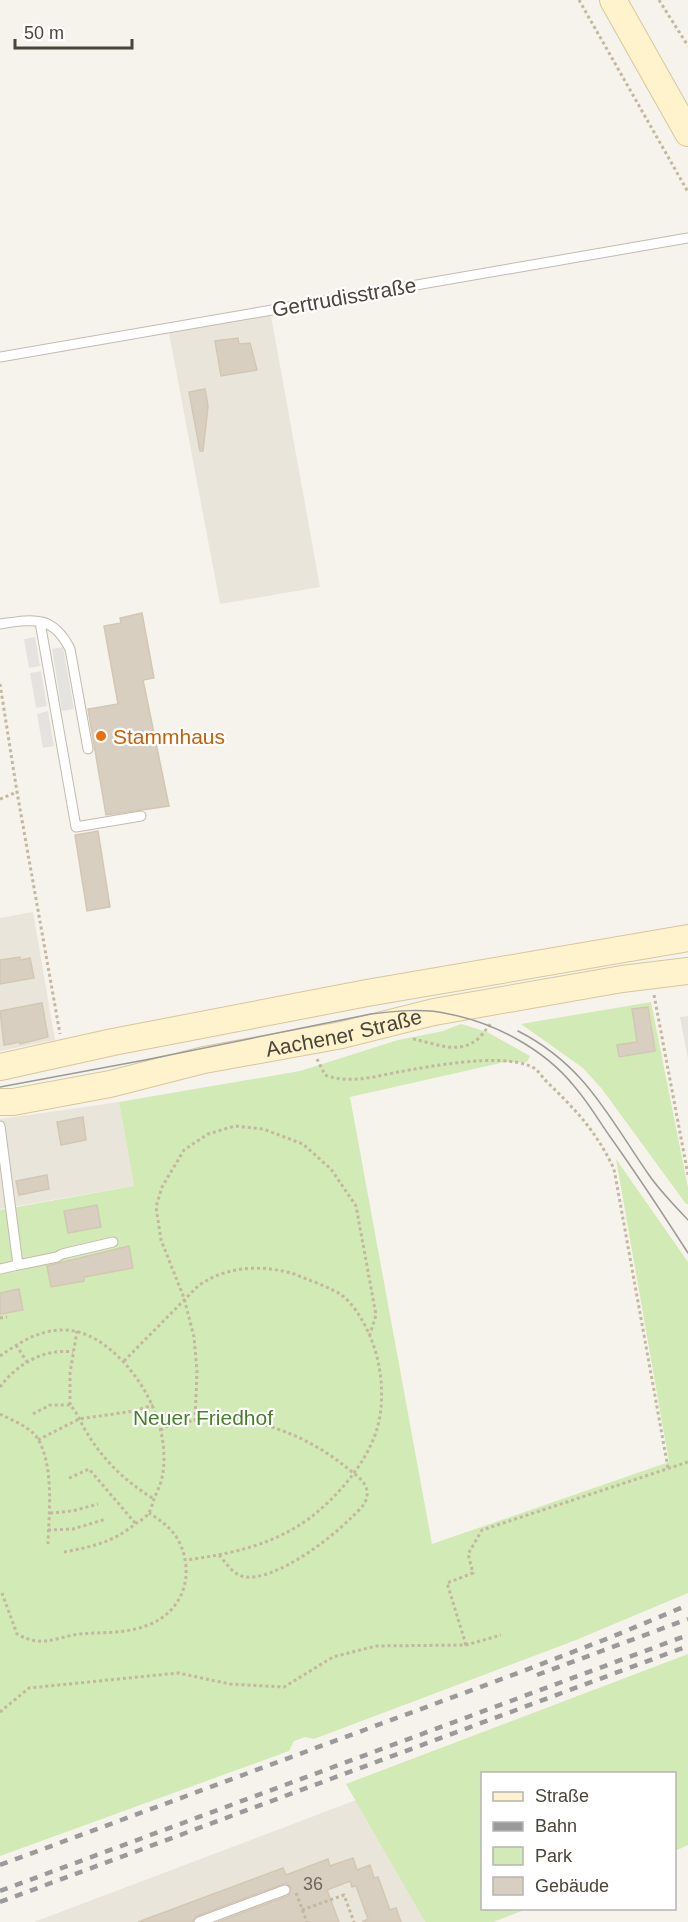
<svg xmlns="http://www.w3.org/2000/svg" width="688" height="1922" viewBox="0 0 688 1922" font-family="Helvetica,sans-serif">
<rect width="100%" height="100%" fill="#f6f3ec"/>
<path fill="#eae5da" d="M270,310L320,587L220,604L168,328Z
M33,912L55,1040L0,1051V918Z
M119,1102L134,1186L0,1209V1119Z
M356,1800L425,1922H34Z"/>
<path fill="#d2eab5" d="M651,1002L688,1188V1204H686L602,1089L583,1068L521,1024Z
M461,1024L487,1032L530,1056L527,1062H505L350,1097L432,1544L669,1462L616,1159L688,1262V1593L576,1640L314,1739L305,1737L294,1741L289,1751L0,1856V1210L134,1186L119,1102L300,1071L398,1040L443,1031Z
M688,1654V1845L675,1851L674,1774H482V1908L527,1909L493,1922H425L346,1784Z"/>
<path fill="#e5e3e0" d="M35,637L40,666L29,668L24,639Z
M63,647L74,709L62,711L52,649Z
M41,671L47,706L36,708L30,673Z
M48,711L54,746L43,748L37,714Z
M688,1016V1059L680,1017Z"/>
<path fill="#d8cfc1" stroke="#d3c7b4" stroke-width="1.5" d="M238,338L239,344L250,343L257,370L221,376L215,341Z
M205,389L208,406L203,451H200L189,392Z
M142,613L154,678L143,680L169,806L106,815L88,709L118,704L104,626L121,623L120,618Z
M98,831L110,907L87,911L75,835Z
M20,957V960L30,958L34,978L0,984V960Z
M42,1003L48,1037L20,1044V1042L4,1045L0,1011Z
M648,1007L655,1051L619,1057L617,1045L637,1042L632,1009Z
M83,1117L86,1140L61,1145L57,1122Z
M47,1175L49,1189L19,1195L16,1181Z
M97,1205L101,1227L68,1233L64,1211Z
M129,1246L133,1268L84,1277V1281L51,1287L47,1266Z
M19,1289L23,1310L0,1314V1293Z
M353,1858L357,1870L370,1865L374,1878L378,1877L390,1910L396,1908L401,1922H362L368,1919L356,1886L352,1887L350,1881L327,1890L339,1922H218L288,1896L291,1888L286,1883L197,1916L192,1922H138L283,1868L286,1875L328,1859L330,1866Z"/>
<g fill="none" stroke-linecap="round" stroke-linejoin="round">
<g stroke="#c2bbae" stroke-width="11">
<path id="service" d="M0,357L688,238
M40,622L76,827L141,816
M0,624C34,619 53,615 70,649L88,749
M0,1126L18,1265L0,1269
M18,1265L57,1257L62,1254L113,1242
M199,1922L285,1890"/>
</g>
<g stroke="#d6c79b" stroke-width="28">
<g id="secondary">
<path d="M613,0L688,133"/>
<path d="M0,1067L113,1042L367,993L688,938"/>
<path id="s1" d="M0,1102H13L110,1084L204,1060L342,1035L434,1012L622,979L688,971"/>
</g>
</g>
<path stroke="#c4b79f" stroke-width="3" stroke-dasharray="3 3" stroke-linecap="butt" d="M579,0L688,192
M659,0L688,46
M0,684L17,792L60,1034
M0,799L17,792
M654,995L688,1175
M413,1039C435,1043 459,1056 479,1038C484,1033 487,1027 492,1023
M317,1059L325,1075C349,1084 373,1077 398,1072C433,1066 497,1053 530,1066C537,1068 542,1077 547,1082C576,1110 596,1131 614,1169L668,1468
M0,1318L7,1317
M16,1345L27,1362
M0,1356C19,1343 38,1330 63,1330C82,1330 98,1339 112,1351C147,1381 173,1435 161,1482C159,1488 156,1494 154,1499C152,1503 152,1509 149,1512C147,1517 140,1521 135,1524C114,1542 91,1547 64,1552
M124,1361L198,1286C226,1266 261,1264 294,1274C306,1279 329,1287 340,1294C353,1303 363,1320 369,1334C382,1362 386,1403 376,1432C365,1465 337,1497 310,1518C273,1545 231,1554 186,1560
M0,1387C17,1364 44,1348 73,1352
M70,1405V1373L77,1331
M0,1414C13,1421 32,1427 39,1441C54,1469 49,1513 48,1544
M33,1414L50,1405H70C78,1413 81,1424 87,1433C104,1461 126,1482 154,1499
M195,1421L197,1371L194,1337L184,1298L161,1240L156,1207L162,1187L184,1150L208,1134L235,1126L263,1129L303,1144L331,1169L356,1206L376,1315L370,1334
M160,1430C175,1422 187,1421 204,1420C213,1420 222,1419 231,1419C272,1422 316,1442 347,1468C356,1475 369,1483 367,1496C366,1505 357,1512 351,1518C330,1539 277,1580 246,1577C234,1576 227,1564 219,1555
M38,1440L79,1419L134,1411L153,1405
M69,1478L89,1469L136,1524
M50,1513L72,1511L98,1504
M48,1530L73,1529L106,1519
M2,1593L17,1634C42,1648 53,1638 79,1634C102,1632 126,1634 148,1625C185,1611 196,1571 177,1538C170,1527 160,1520 149,1513
M466,1645L447,1583L473,1573L468,1554L482,1530L688,1462
M0,1712L29,1688L178,1673L230,1684L284,1687L333,1657L376,1646L466,1645L501,1635
M296,1893L307,1922
M302,1910L344,1895L354,1922"/>
<use href="#service" stroke="#fff" stroke-width="9"/>
<use href="#secondary" stroke="#fff3cd" stroke-width="26"/>
<path stroke="#9a9a9a" stroke-width="1.5" d="M518,1031C585,1065 608,1116 649,1175C660,1191 675,1206 688,1220
M0,1087L145,1060L371,1014C396,1011 424,1008 449,1014C495,1023 544,1049 574,1086C588,1102 599,1121 611,1138C638,1176 663,1214 688,1253"/>
<path stroke="#9a9a9a" stroke-width="4.5" stroke-dasharray="8 8" stroke-linecap="butt" d="M537,1675L688,1619
M0,1865L518,1673L609,1638L688,1605
M0,1891L688,1635
M0,1902L688,1646"/>
</g>
<circle fill="#e8710a" stroke="#fff" stroke-width="2" cx="101" cy="736" r="6"/>
<g text-anchor="middle" dominant-baseline="central" stroke-width="4.5" stroke-linejoin="round" paint-order="stroke">
<g font-size="18" fill="#6e675b">
<text x="313" y="1884">36</text>
</g>
<g font-size="21" fill="#4b4439" stroke="#fff">
<text transform="translate(344 297) rotate(-10)">Gertrudisstraße</text>
<text stroke="none"><textPath href="#s1" startOffset="351">Aachener Straße</textPath></text>
</g>
<g font-size="21" fill="#c56008" stroke="#fff" text-anchor="start">
<text x="113" y="736">Stammhaus</text>
</g>
<g font-size="21" fill="#4a7f2a" stroke="#fff">
<text x="203" y="1417">Neuer Friedhof</text>
</g>
</g>
<rect x="481" y="1772" width="195" height="138" fill="#ffffff" stroke="#b7b4b0" stroke-width="1.5"/>
<rect x="493" y="1792" width="30" height="9" fill="#fff3cd" stroke="#b7b4b0" stroke-width="1.5"/>
<text x="535" y="1802" font-size="18" fill="#4b4439">Straße</text>
<rect x="493" y="1822" width="30" height="9" fill="#9a9a9a" stroke="#b7b4b0" stroke-width="1.5"/>
<text x="535" y="1832" font-size="18" fill="#4b4439">Bahn</text>
<rect x="493" y="1847" width="30" height="18" fill="#d2eab5" stroke="#b7b4b0" stroke-width="1.5"/>
<text x="535" y="1862" font-size="18" fill="#4b4439">Park</text>
<rect x="493" y="1877" width="30" height="18" fill="#d8cfc1" stroke="#b7b4b0" stroke-width="1.5"/>
<text x="535" y="1892" font-size="18" fill="#4b4439">Gebäude</text>
<path d="M15 39v9h117v-9" fill="none" stroke="#4b4439" stroke-width="3"/>
<text x="24" y="39" font-size="18" fill="#4b4439" stroke="#ffffff" stroke-width="4.5" paint-order="stroke">50 m</text>
</svg>
